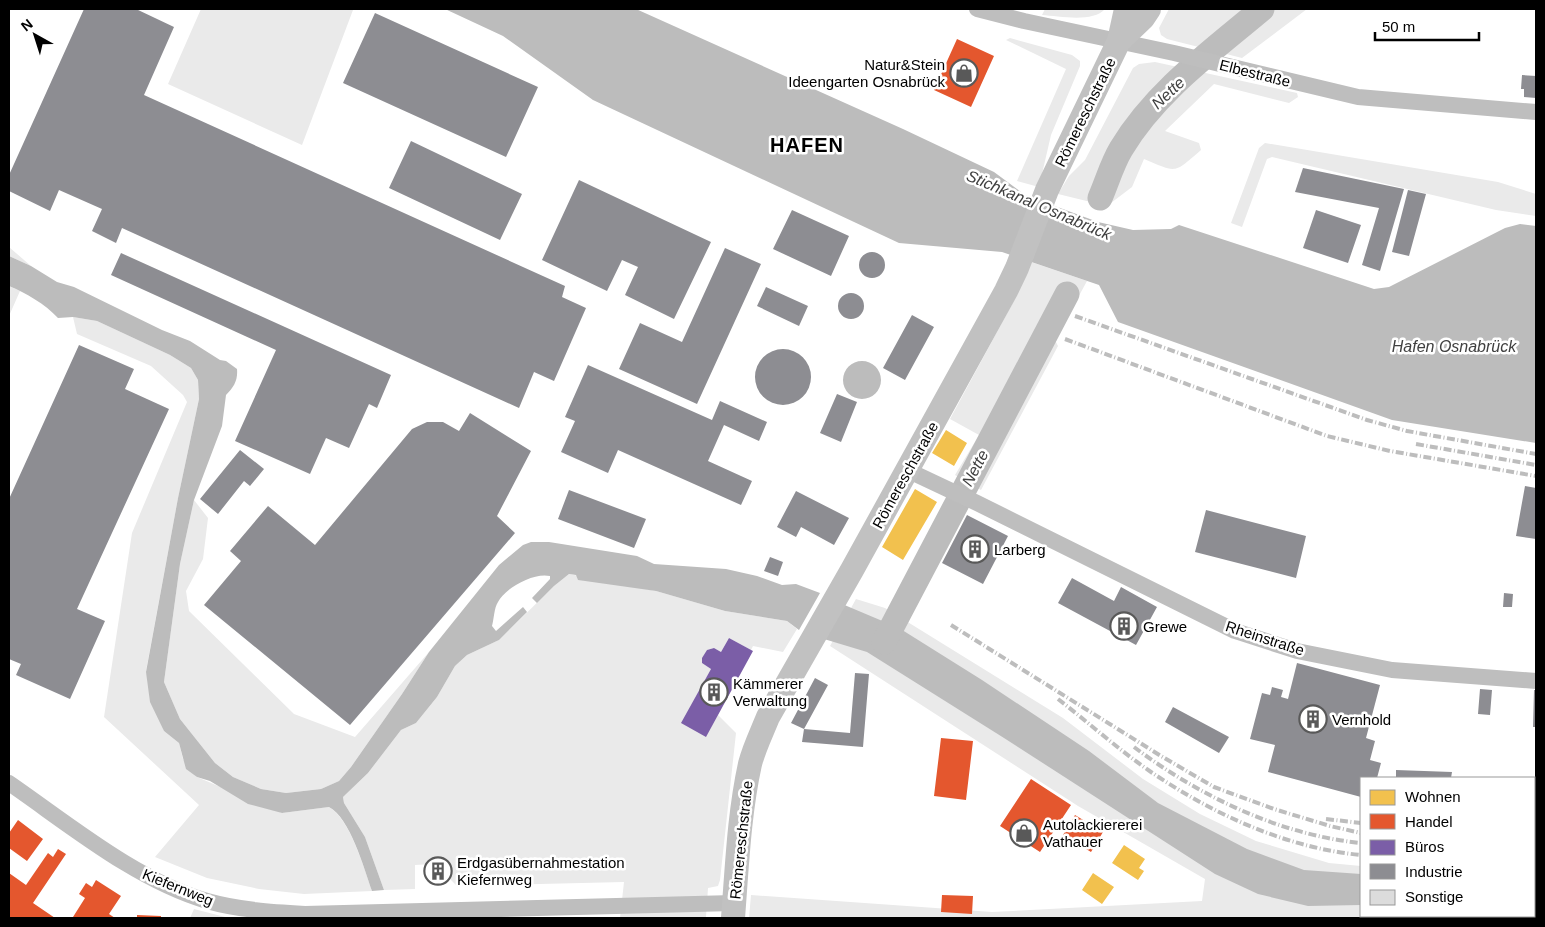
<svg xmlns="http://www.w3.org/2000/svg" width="1545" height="927" viewBox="0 0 1545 927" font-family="Helvetica,sans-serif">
<rect width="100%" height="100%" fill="#fff"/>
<path fill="#eaeaea" d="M201,9H349L353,10L302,145L168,84Z
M1045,9H1105C1093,23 1059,16 1042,15Z
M1169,9H1307L1242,58L1167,39L1161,35L1159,28Z
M1010,38L1072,55L1080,61V66L1051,135L1039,187L1017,181L1066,69L1006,40Z
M1155,62L1297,93L1298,97L1289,103L1214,84L1165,131L1199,143L1201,150C1173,174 1178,173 1144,159L1132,187L1107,206L1058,194L1069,176L1085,160L1133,68L1139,64Z
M1265,143L1498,182L1536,194V216L1496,210L1272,157L1267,159L1242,227L1231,223L1259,148Z
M9,247L31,266L9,256Z
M1031,262L1087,281L1055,340L1058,346L981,490L955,475L979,435L950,419L1017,295Z
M9,286L20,291L9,316Z
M73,317L97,321L170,355L191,368L198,380L199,399L178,498L146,671L164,731L179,743L183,759L197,777L282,813L329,807C350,819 364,868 372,891L304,894L259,889L207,878L155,857L199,805L104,717L132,533L187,402L183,395L151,366L77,334Z
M194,500L208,518L203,559L186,591L189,611L294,714L355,737L429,652L402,694L351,767L339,781L321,789L286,793L261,789L233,777L215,763L180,719L164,682L180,564Z
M569,574L656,591L725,611L787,621L797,629L783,652L753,646L751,650L729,638L721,652L714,648L707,650L702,663L711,669L682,723L706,736L718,715L736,733L720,880L718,886L708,888L706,917L709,918H620L624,882L457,886L450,879L449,863L415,865V889L384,890L365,837L344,803L343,797L368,773L401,730L416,723L437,697L455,666L467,655L499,640L554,586Z
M856,599L885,608L1063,718L1143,779L1200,814L1256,841L1329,863L1361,866V916H1534V870H1536V918H749L751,895L992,912L1202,901L1205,879L1078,806L830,646Z
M194,909L229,918H190Z"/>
<path fill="#bcbcbc" d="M445,9H636L903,129L994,172L1025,195L1098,222L1133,230L1171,229L1179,225L1374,289L1389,287L1505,228L1520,224L1536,226V443L1392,420L1118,322L1099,285L1002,252L899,243L593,100L503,36Z
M9,256L31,266L57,282L74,287L162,330L190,341L220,360L226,361L237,369C238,380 234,387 226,395L222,426L194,500L180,564L164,682L180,719L215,763L233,777L261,789L286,793L321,789L339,781L351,767L402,694L429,652L499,565L523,545L531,542H549L637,556L654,564L726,569L757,576L782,585L796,584L820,593L799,630L787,621L725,611L656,591L578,580L576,575L569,574L554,586L537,603L532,598L550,579V576C534,572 505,588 498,602C494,608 494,619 492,626L496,631L523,607L527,612L499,640L467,655L455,666L437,697L416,723L401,730L368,773L343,797L344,803L365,837L384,890L372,891C364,868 350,818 329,807L282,813L248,804L210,781L197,777L186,769L179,743L164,731L150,702L146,672L178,498L199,399L198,380L191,368L170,355L97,321L73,317L58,318C45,304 26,293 9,286Z
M843 380a19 19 0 1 1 38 0a19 19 0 1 1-38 0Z
M835,601L899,628L982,680L1089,751L1158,803L1247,849L1304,870L1361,874V905L1308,906L1258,894L1215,874L1004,738L867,652L814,636Z"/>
<path fill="#f2c14e" d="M946,430L967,443L954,466L932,453Z
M915,489L937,502L903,560L882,547Z
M1124,845L1145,859L1139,868L1144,871L1138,880L1112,863Z
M1093,873L1114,887L1102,904L1082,890Z"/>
<path fill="#e4572e" d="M957,39L994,56L971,107L934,90Z
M941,738L973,741L966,800L934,796Z
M1031,779L1071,805L1040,852L1000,826Z
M1075,815L1103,832L1091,852L1063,835Z
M18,820L43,839L27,861L9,848V833Z
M58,849L66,854L33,903L55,918H9V873L26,885L48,853L53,857Z
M96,880L121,896L109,914L115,918H74L73,917L85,898L79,894L86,883L92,887Z
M942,895L973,896L972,914L941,912Z
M137,915L161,916V918H137Z"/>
<path fill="#7b5ea7" d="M729,638L753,651L706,737L681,723L711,669L702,663V658L707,650L714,648L721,652Z"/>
<path fill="#8d8d92" d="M84,9H136L174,27L144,95L565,286L562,297L586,308L554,381L534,372L519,408L122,228L116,243L92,231L102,209L59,190L50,211L9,191V175Z
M375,13L538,87L506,157L343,83Z
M1522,75L1536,76V98L1524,97V89H1521Z
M411,141L522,194L500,240L389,188Z
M1303,168L1404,189L1380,271L1362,265L1379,208L1295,192Z
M579,180L711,242L674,319L625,295L638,267L622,260L607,291L542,260Z
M1408,190L1426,194L1409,256L1392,252Z
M792,210L849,236L831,276L773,249Z
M1316,210L1361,225L1348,263L1303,248Z
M725,248L761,264L697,404L619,369L640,323L682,342Z
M859 265a13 13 0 1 1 26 0a13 13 0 1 1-26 0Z
M121,253L391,375L377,408L369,404L349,448L326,438L310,474L235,441L276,350L111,275Z
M766,287L808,306L799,326L757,306Z
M838 306a13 13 0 1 1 26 0a13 13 0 1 1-26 0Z
M912,315L934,327L905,380L883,368Z
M79,345L134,369L125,389L169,409L77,609L105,621L70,699L16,675L21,664L9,659V499Z
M755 377a28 28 0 1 1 56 0a28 28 0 1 1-56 0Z
M588,365L712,420L720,401L767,422L759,441L724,425L708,461L752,481L741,505L618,450L608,473L561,452L575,421L565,417Z
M837,394L857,402L841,442L820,433Z
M470,413L531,451L497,516L515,533L350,725L204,605L241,561L230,551L268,506L315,545L412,429L427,422H443L459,431Z
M240,450L264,469L250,486L244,481L218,514L200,499Z
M1525,486L1536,488V539L1516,536Z
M569,490L646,519L634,548L558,519Z
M796,491L849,518L834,545L801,527L796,537L777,527Z
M1206,510L1306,536L1296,578L1195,552Z
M967,515L1008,536L983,584L942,563Z
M770,557L783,562L778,576L764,571Z
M1072,578L1114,601L1121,587L1157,607L1136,645L1058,603Z
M1504,593L1513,594L1512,607H1503Z
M1297,663L1380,685L1366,738L1375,741L1370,760L1381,763L1377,778H1361V797L1268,772L1275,745L1250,739L1262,693L1270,695L1272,687L1283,690L1281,697L1288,699Z
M855,673L869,674L863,747L802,742L804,729L850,733Z
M815,678L828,685L804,729L791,723Z
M1480,689L1492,690L1490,715L1478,714Z
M1534,690H1536V727H1533Z
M1173,707L1229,737L1219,753L1165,722Z
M1396,770L1452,772L1451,778H1396Z"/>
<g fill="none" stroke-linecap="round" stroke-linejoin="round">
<path stroke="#bcbcbc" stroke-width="25" d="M1100,198C1107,182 1112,164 1121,149C1155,92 1212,51 1262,9
M884,642L1067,294"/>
</g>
<path fill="#dcdcdc" d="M450,863V879H427V864Z"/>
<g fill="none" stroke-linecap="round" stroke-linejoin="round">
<path stroke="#bebebe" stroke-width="16" d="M977,9L1024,21L1174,53L1358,97L1536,112
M907,470L977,503L1235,631L1297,651L1392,670L1536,681
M9,783C70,825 136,880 207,901C239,910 272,912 305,914L734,903"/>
<path stroke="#c1c1c1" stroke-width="24" d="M1119,41L1143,18L1149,9
M733,918C737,867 739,814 750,764C754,748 762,732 768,717L852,570L1006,291L1017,268L1047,190L1119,41L1126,9"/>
<path stroke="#bdbdbd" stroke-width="4" stroke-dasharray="8 2.5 1 2.5" stroke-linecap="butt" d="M1075,316L1367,420L1407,431L1536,454
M1065,339L1327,436L1390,451L1536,476
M1416,444L1536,465
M951,625L1161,756L1214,787L1274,809L1330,826L1361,833
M1535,657H1536
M1058,699C1089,723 1119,750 1151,772C1213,814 1286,848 1361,855
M1134,747C1199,796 1280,835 1361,843
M1326,819L1361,823
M1534,828H1536
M1534,838H1536
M1534,848H1536
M1534,859H1536"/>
</g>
<defs>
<g id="shop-ring" transform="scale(1.4375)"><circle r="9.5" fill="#fff" stroke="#595959" stroke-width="1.5"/><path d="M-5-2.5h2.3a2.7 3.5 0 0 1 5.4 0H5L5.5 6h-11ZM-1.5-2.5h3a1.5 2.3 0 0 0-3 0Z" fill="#595959"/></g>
<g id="building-ring" transform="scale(1.4375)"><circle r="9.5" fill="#fff" stroke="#595959" stroke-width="1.5"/><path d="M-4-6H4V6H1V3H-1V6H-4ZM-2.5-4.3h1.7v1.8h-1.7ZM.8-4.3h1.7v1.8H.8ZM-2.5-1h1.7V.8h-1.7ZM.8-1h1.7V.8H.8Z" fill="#595959"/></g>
</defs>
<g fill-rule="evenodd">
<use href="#shop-ring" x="964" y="73"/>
<use href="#building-ring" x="975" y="549"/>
<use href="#building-ring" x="1124" y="626"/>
<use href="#building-ring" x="714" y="692"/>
<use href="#building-ring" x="1313" y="719"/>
<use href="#shop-ring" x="1024" y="833"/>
<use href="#building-ring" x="438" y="871"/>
</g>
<g text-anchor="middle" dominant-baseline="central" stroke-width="5" stroke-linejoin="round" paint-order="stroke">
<g font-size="15" fill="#000" stroke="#fff" text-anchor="start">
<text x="945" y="64" text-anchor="end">Natur&amp;Stein<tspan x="945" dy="17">Ideengarten Osnabrück</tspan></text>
<text x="994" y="549">Larberg</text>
<text x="1143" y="626">Grewe</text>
<text x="733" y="683">Kämmerer<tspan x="733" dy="17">Verwaltung</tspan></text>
<text x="1332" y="719">Vernhold</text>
<text x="1043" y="824">Autolackiererei<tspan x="1043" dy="17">Vathauer</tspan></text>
<text x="457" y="862">Erdgasübernahmestation<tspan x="457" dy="17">Kiefernweg</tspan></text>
</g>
<g font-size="15" fill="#000" stroke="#fff">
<text transform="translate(1255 73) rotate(14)">Elbestraße</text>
<text transform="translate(1085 112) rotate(-64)">Römereschstraße</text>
<text transform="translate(905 475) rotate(-61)">Römereschstraße</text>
<text transform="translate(1265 638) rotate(18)">Rheinstraße</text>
<text transform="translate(741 840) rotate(-84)">Römereschstraße</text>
<text transform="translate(178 887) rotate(22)">Kiefernweg</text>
</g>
<g font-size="16" font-style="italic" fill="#404040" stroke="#fff">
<text transform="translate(1168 93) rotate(-43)">Nette</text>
<text transform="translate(1039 205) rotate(23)">Stichkanal Osnabrück</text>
<text x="1454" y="346">Hafen Osnabrück</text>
<text transform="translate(975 468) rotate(-62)">Nette</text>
</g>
<g font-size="20" font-weight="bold" letter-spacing="1" fill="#000" stroke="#fff">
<text x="807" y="145">HAFEN</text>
</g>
</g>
<rect width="1545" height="927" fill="none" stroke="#000000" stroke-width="20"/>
<rect x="1360" y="777" width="175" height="140" fill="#ffffff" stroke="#999999"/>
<rect x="1370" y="790" width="25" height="15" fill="#f2c14e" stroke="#999999"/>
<text x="1405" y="802" font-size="15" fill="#000000">Wohnen</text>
<rect x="1370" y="814" width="25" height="15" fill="#e4572e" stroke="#999999"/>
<text x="1405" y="827" font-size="15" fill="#000000">Handel</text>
<rect x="1370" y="840" width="25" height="15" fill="#7b5ea7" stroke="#999999"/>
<text x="1405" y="852" font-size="15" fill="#000000">Büros</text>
<rect x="1370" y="864" width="25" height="15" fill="#8d8d92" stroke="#999999"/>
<text x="1405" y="877" font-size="15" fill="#000000">Industrie</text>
<rect x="1370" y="890" width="25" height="15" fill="#dcdcdc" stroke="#999999"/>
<text x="1405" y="902" font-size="15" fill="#000000">Sonstige</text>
<g transform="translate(35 35) rotate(321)" stroke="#ffffff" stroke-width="4" paint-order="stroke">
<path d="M0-4L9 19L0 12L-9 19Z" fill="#000000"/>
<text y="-8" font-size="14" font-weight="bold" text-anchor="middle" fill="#000000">N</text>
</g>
<path d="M1375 32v8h104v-8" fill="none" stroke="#000000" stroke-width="2.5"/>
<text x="1382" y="32" font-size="15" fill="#000000" stroke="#ffffff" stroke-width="4" paint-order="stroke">50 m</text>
</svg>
